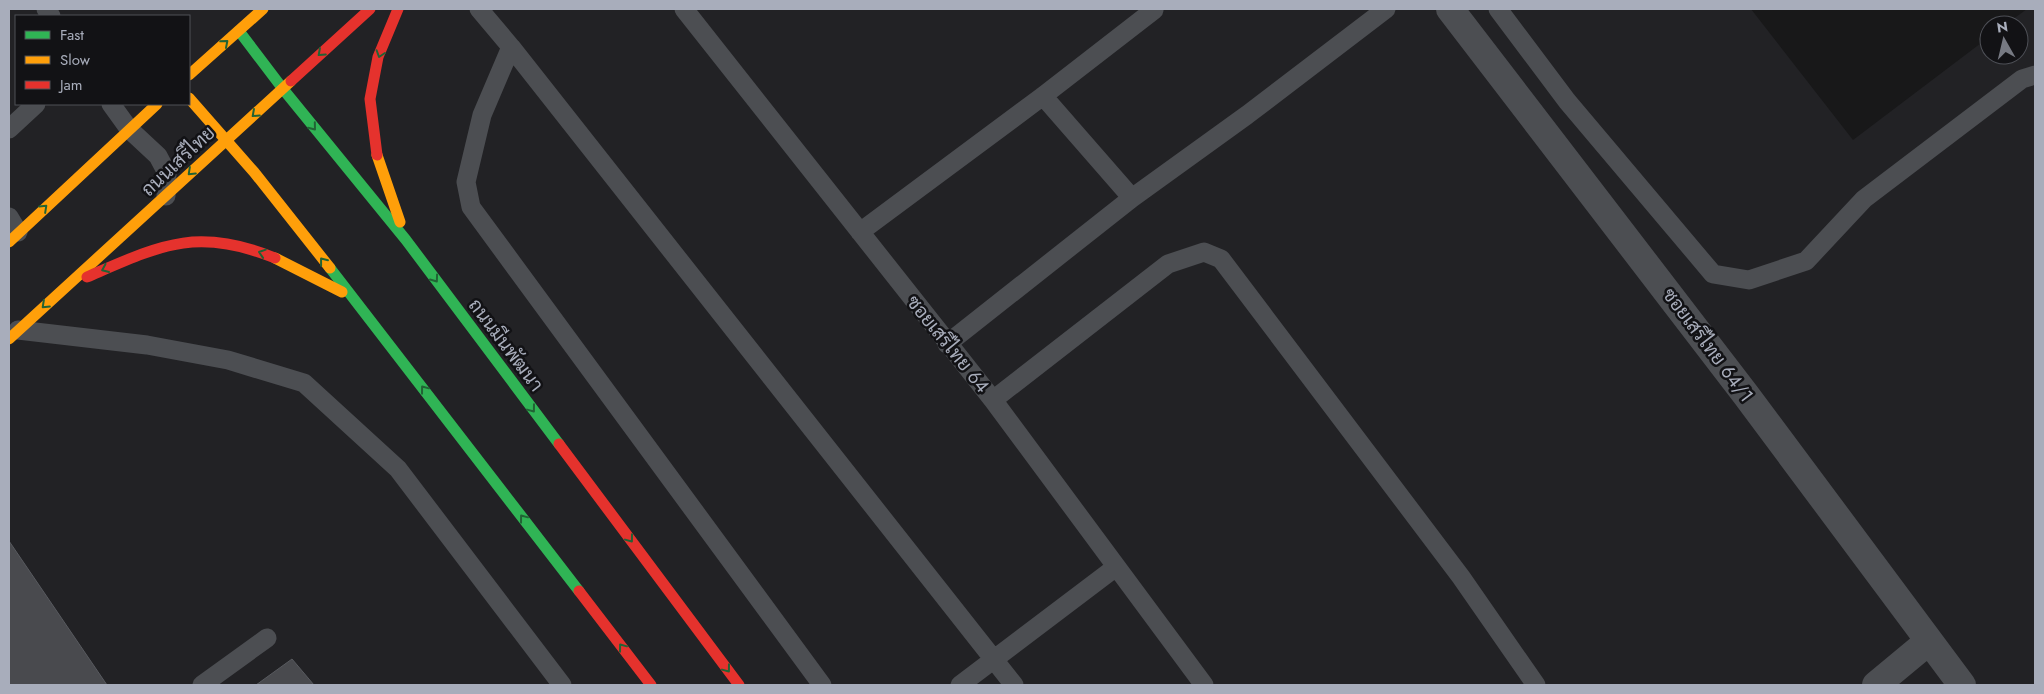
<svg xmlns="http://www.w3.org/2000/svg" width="2044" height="694" viewBox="0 0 2044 694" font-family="Jost,Sarabun,sans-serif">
<rect width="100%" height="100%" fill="#181819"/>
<path fill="#222225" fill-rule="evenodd" d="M9,9H1751L1853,140L1989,37V55H2019V25H2005L2027,9H2035V685H9ZM16,16H189V104H16Z"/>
<path fill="#494a4e" stroke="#585a5f" d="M9,541L107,685H9Z
M292,659L314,685H256Z"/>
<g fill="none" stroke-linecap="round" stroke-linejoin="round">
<path stroke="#4c4e52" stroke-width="19" d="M46,9L51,16
M479,9L511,47L1014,685
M684,9L993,400L1204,685
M1498,9L1567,101L1713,274L1749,280L1806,261L1864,199L2022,79L2035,75
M511,47L482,115L466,182L471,207L822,685
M1043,96L1132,198
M111,104L129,129L158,156L167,173L166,196
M9,129L36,104
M9,217L18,232
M860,232L1043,96L1154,10
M18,330L147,345L228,360L304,383L398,469L562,685
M947,344L1132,198L1247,115L1386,9
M993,400L1168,264L1204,252L1221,259L1461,577L1536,685
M202,685L267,638
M960,685L1116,567"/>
<path stroke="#4c4e52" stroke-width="28" d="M1450,9L1746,395L1962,685
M1876,685L1929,641"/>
<path stroke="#30b455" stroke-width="11" d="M239,31L283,89L406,240L559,444
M330,268L579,591"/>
<path stroke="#ff9f0a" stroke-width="11" d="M189,75L263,9
M189,98L254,172L330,268
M377,155L400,222
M9,242L157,104
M275,258L342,292
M9,339L291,81"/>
<path stroke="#e5322d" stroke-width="11" d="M291,81L370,9
M377,155L370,99L378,57L398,9
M87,277C159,246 196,226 275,258
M559,444L739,685
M579,591L651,685"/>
</g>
<defs><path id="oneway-chevron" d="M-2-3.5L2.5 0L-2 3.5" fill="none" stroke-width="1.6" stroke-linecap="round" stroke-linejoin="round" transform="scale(1.25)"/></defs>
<g stroke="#216335">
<use href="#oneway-chevron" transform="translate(225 43) rotate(-41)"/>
<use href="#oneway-chevron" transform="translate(321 53) rotate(138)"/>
<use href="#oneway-chevron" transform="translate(380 54) rotate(108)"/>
<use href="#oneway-chevron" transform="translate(255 114) rotate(138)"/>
<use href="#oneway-chevron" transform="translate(313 127) rotate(51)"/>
<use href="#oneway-chevron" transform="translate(191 172) rotate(137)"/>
<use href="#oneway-chevron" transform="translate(44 208) rotate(-43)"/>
<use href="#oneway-chevron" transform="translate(262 253) rotate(-162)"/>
<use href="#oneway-chevron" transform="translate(323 261) rotate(-128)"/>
<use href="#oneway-chevron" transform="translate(105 269) rotate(156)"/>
<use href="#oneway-chevron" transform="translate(435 279) rotate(54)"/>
<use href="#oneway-chevron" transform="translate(45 305) rotate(137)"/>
<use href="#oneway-chevron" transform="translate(424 389) rotate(-127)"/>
<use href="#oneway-chevron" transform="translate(532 409) rotate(53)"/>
<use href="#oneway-chevron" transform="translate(523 518) rotate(-127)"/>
<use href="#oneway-chevron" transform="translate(630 539) rotate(53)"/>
<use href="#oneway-chevron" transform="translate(622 647) rotate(-127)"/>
<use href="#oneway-chevron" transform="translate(727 669) rotate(53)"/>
</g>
<g text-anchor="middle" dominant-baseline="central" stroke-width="5" stroke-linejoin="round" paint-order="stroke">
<g font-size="19" fill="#a8adbb" stroke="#121215">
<text transform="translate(178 161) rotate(-43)">ถนนเสรีไทย</text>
<text transform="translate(948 344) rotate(51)">ซอยเสรีไทย 64</text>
<text transform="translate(506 345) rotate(53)">ถนนมีนพัฒนา</text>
<text transform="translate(1708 345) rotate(53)">ซอยเสรีไทย 64/1</text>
</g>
</g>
<rect width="2044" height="694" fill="none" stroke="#a8adbb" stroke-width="20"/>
<rect x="15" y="15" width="175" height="90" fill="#121215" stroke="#4e5057"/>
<rect x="25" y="31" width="25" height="8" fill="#30b455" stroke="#4e5057"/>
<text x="60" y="40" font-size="15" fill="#a8adbb">Fast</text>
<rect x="25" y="56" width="25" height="8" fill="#ff9f0a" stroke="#4e5057"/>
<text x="60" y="65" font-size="15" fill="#a8adbb">Slow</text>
<rect x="25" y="81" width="25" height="8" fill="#e5322d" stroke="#4e5057"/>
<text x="60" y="90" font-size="15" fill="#a8adbb">Jam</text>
<g transform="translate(2004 40) rotate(352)"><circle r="24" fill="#121215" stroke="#4e5057"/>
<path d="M0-4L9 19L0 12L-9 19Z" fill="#767982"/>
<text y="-8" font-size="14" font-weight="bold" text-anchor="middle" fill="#a8adbb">N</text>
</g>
</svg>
